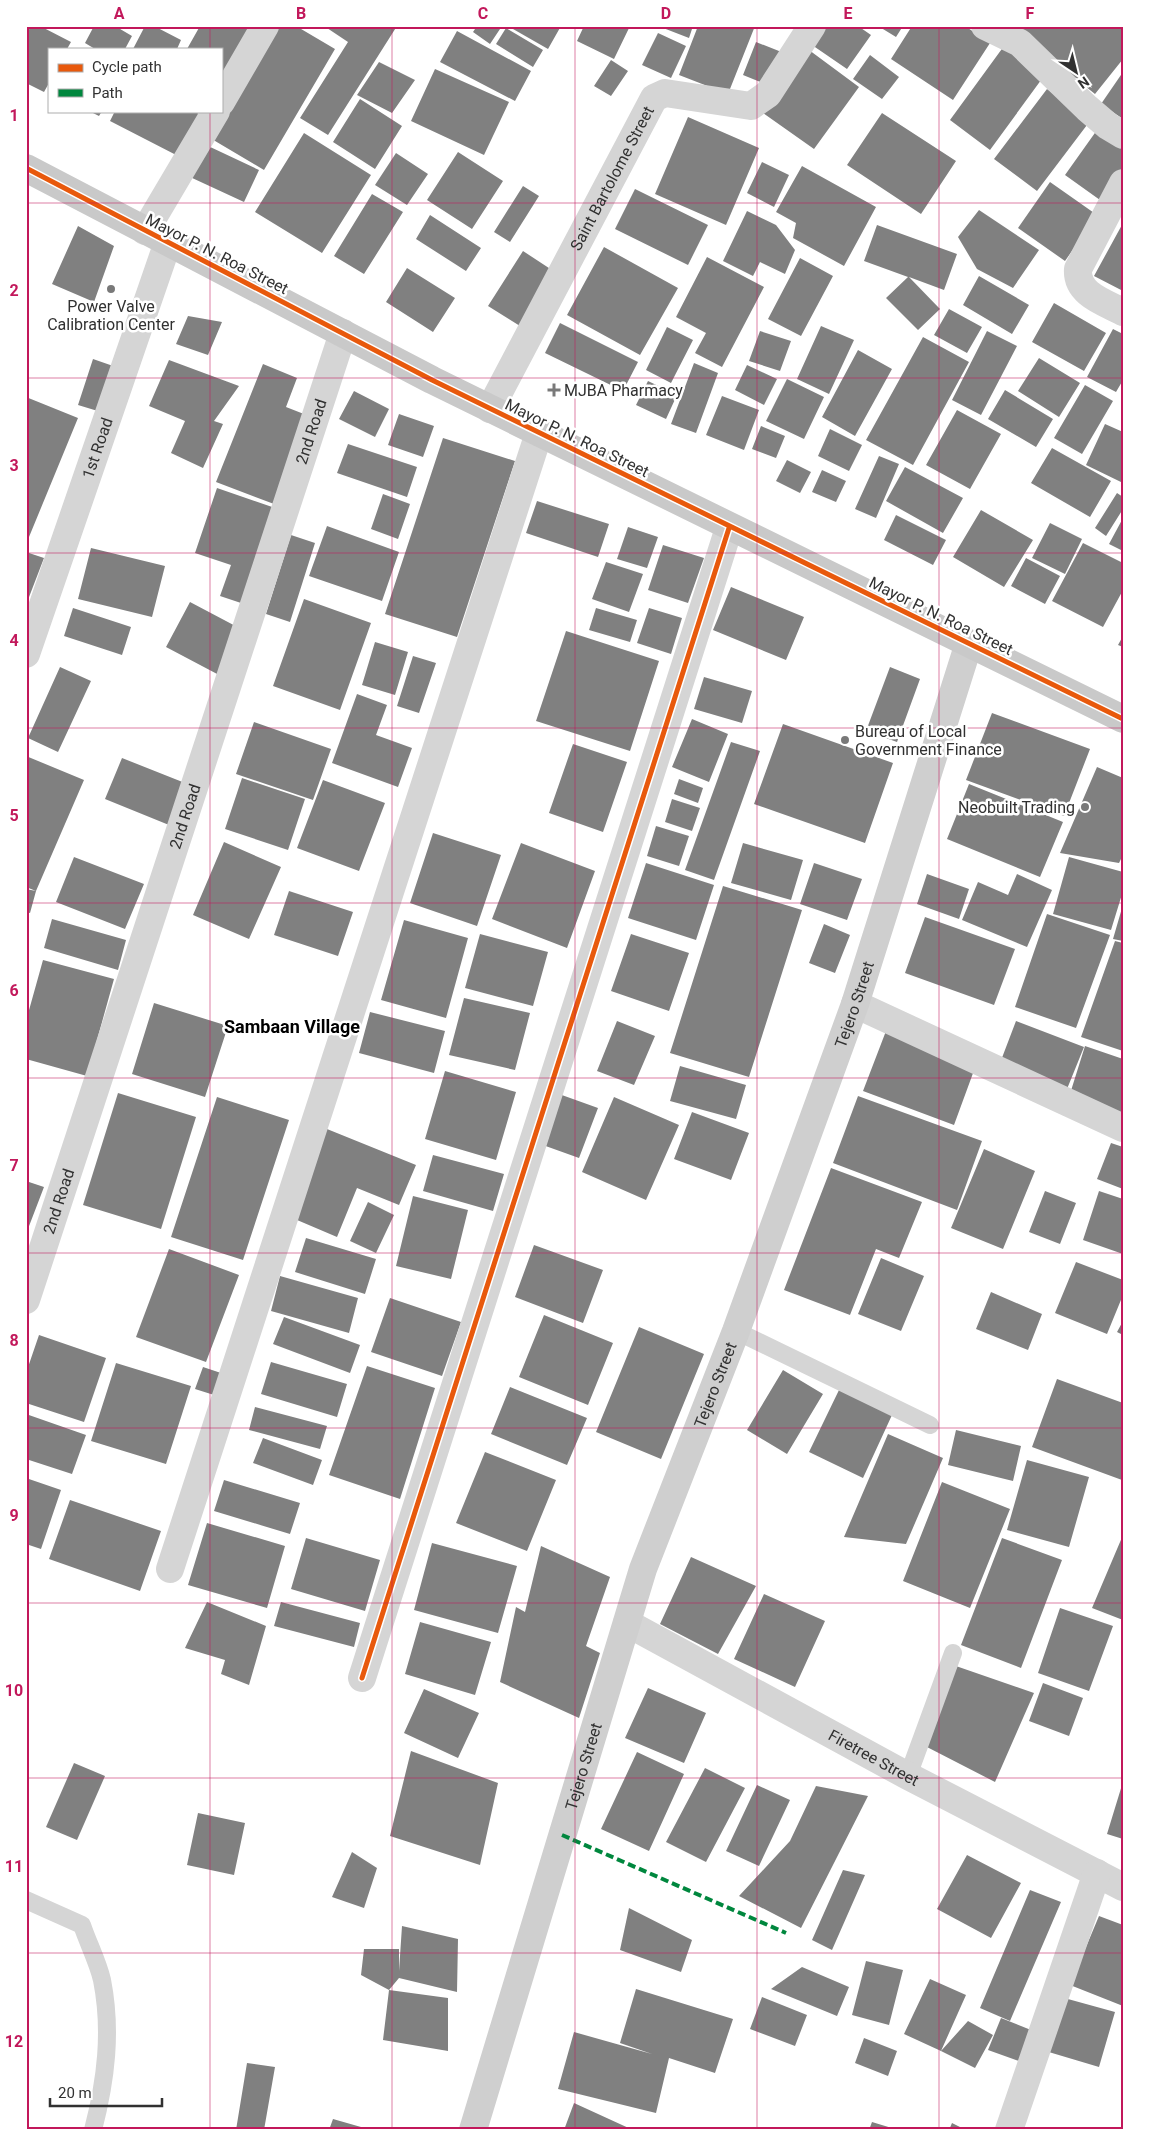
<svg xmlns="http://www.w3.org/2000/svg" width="1149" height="2156" viewBox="0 0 1149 2156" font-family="Roboto,sans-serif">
<rect width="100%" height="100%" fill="#fff"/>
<path fill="#808080" d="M31,26H40L71,42L67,49H49V83L44,92L26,83V35Z
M94,26H115L132,36L125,49H95L85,43Z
M145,26H154L181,40L177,49H133Z
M200,26H252L221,77V49H187Z
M274,26H296L335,49L264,170L210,138Z
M324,26H397L328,135L300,118L348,42Z
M477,26H502L490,44L473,32Z
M515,26H561L548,49L513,29Z
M584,26H630L614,59L577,41Z
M658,26H693L689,38Z
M698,26H755L728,94L679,75Z
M824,26H858L871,35L847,69L812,45Z
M878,26H903L896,37Z
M912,26H965L990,43L953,100L891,59Z
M1025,26H1123V59L1095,94L1019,34Z
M506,28L543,50L533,67L496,44Z
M457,31L531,71L515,101L440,62Z
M658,33L686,46L671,78L642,65Z
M756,42L784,53L770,86L743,75Z
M1004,46L1044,76L990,150L950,120Z
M809,50L859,87L814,149L763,113Z
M870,55L899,77L882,99L853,79Z
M611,60L628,71L611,96L594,86Z
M379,62L415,80L392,113L357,95Z
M435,69L509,102L484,155L411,121Z
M1123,72V119L1101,104Z
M1047,89L1090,121L1037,191L994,159Z
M360,99L402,126L375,169L333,142Z
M89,111H102L99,116Z
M115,111H194L202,116L180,157L110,121Z
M882,113L956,161L921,214L847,165Z
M688,117L759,148L726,225L655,194Z
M1097,130L1123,149V167L1100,200L1065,175Z
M304,133L371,175L322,253L255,212Z
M206,145L259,170L244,202L190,177Z
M458,152L503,181L472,229L427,200Z
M396,153L428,174L407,205L375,185Z
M762,162L789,175L774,207L747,193Z
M802,166L876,207L844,266L793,238L796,223L776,212Z
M1050,182L1097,215L1065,261L1018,228Z
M523,186L539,196L510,242L494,232Z
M635,189L708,225L688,265L615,229Z
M372,194L403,212L364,274L334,256Z
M979,210L1039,250L1013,288L977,269L958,237Z
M747,211L776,225L795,250L785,274L760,262L753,276L723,261Z
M430,215L481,248L466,271L416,239Z
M1123,223V291L1094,276Z
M877,225L957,254L944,290L909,277L940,309L918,330L886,298L908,277L864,261Z
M78,226L114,246L94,302L52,284Z
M604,247L678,288L640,355L567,315Z
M523,251L555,272L520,326L488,306Z
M707,257L764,287L722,367L695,353L706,333L676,317Z
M800,258L833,276L801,336L768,319Z
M407,268L455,298L433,332L386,302Z
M979,276L1029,305L1012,334L963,305Z
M1054,303L1106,333L1084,371L1032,342Z
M949,309L982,327L967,353L934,335Z
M188,316L222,322L208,355L176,344Z
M560,323L638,362L623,391L545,353Z
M821,326L854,340L829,394L797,379Z
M667,327L693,340L671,383L646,370Z
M1113,329L1123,334V380L1116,392L1087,377Z
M760,331L791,341L780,371L749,361Z
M987,331L1017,346L981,415L952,400Z
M923,337L969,362L913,465L866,440Z
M858,350L892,369L855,436L822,417Z
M1039,358L1080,383L1059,417L1018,391Z
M93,359L116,367L101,412L78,405Z
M169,360L239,386L214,421L223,424L203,468L171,453L185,421L149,406Z
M694,363L718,373L696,433L671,424Z
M263,364L297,378L286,407L309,416L274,504L216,482Z
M747,365L777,379L764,405L735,390Z
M787,379L824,397L804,439L766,421Z
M648,381L677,395L666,419L636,405Z
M1085,385L1113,401L1082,454L1054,438Z
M1005,390L1053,419L1036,447L988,419Z
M354,391L389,409L375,437L339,419Z
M722,396L759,410L744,450L706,435Z
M26,397L78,418L29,537L26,536Z
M957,410L1001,434L970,489L926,465Z
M399,414L434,426L423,457L388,445Z
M1105,424L1123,432V483L1086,465Z
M761,426L785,436L776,458L752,449Z
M830,429L862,445L849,471L818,456Z
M443,438L515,461L457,637L385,614Z
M348,444L417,467L407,497L337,473Z
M1052,448L1111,481L1090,517L1031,483Z
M879,456L899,464L876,518L855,509Z
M787,460L811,472L800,493L776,481Z
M905,467L963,498L943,533L886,501Z
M822,470L846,481L836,502L812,492Z
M217,488L278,509L244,604L220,596L231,565L195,553Z
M1117,493L1123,497V509L1106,536L1095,528Z
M383,494L410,504L398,539L371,529Z
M537,501L609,524L598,557L526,533Z
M981,510L1033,540L1004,587L953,557Z
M896,515L946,540L933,565L884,540Z
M1123,518V551L1109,544Z
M1050,523L1082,539L1065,574L1032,558Z
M327,526L399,552L382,601L309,576Z
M628,527L658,537L647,568L617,559Z
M291,535L315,543L290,622L266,614Z
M1083,543L1123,563V590L1103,627L1052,601Z
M663,545L704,558L688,603L648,590Z
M91,548L165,566L152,617L78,599Z
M26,552L44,558L26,605Z
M1026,558L1060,576L1045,604L1011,586Z
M606,562L643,574L629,612L592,599Z
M731,587L804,617L786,660L713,630Z
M304,599L371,623L340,710L273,686Z
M190,602L243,630L219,675L166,647Z
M73,608L131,627L122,655L64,636Z
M596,608L637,620L630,642L589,630Z
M649,608L682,618L671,654L637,643Z
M566,631L659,661L630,751L536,721Z
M1123,636V647L1118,645Z
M375,642L408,652L395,695L362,685Z
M413,656L436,663L419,713L397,706Z
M60,667L91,681L58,752L28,738Z
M890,667L920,679L897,742L866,731Z
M704,677L752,691L742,723L694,709Z
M357,694L387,705L376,735L412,748L398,787L332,763Z
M992,713L1090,749L1064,816L966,780Z
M692,719L728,734L709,782L672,767Z
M254,722L331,749L313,800L236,774Z
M783,724L893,763L865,843L754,804Z
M731,742L760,751L714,880L685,870Z
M573,744L627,762L603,832L549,813Z
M26,756L84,780L36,891L26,887Z
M122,758L185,783L169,825L105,799Z
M1097,767L1123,778V855L1119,863L1060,853Z
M242,778L305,799L288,850L225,829Z
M679,779L703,788L698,803L674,794Z
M323,780L385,803L359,871L297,848Z
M969,784L1063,822L1040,877L947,839Z
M672,799L700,808L692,831L665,822Z
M656,826L689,836L679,866L647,856Z
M433,833L501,855L477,926L410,903Z
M224,842L281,867L249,939L193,915Z
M521,843L595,871L567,948L492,919Z
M743,843L803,860L791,900L731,883Z
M74,857L144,884L125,929L56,902Z
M1069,857L1123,872V891L1111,930L1053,914Z
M646,863L714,885L696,940L628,918Z
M814,863L862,879L847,920L800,904Z
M927,874L969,889L959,919L917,904Z
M1017,874L1052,890L1027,947L962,920L978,882L1008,895Z
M723,886L802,910L749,1077L670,1053Z
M26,889L36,891L30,913L26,912Z
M289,891L353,912L338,956L274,935Z
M1122,908H1123V941L1113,939Z
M1047,914L1110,935L1076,1028L1015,1007Z
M925,917L1015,949L994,1005L905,973Z
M52,919L126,940L118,970L44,948Z
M404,920L468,938L446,1018L381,1000Z
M824,924L850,935L835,973L809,963Z
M480,934L548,952L533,1006L465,988Z
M631,934L689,953L669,1011L611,991Z
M1115,941L1123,943V1051L1081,1037Z
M43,960L114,979L87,1076L26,1059V1021Z
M464,998L530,1013L515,1070L449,1055Z
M154,1003L228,1026L205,1097L132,1074Z
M370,1012L445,1031L434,1073L359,1053Z
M617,1021L655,1036L634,1085L597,1071Z
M1016,1021L1084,1047L1067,1089L1000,1063Z
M886,1031L976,1065L954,1125L863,1091Z
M1085,1046L1123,1059V1115L1069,1097Z
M680,1066L746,1085L736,1119L670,1101Z
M445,1071L516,1092L496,1160L425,1139Z
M118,1093L196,1117L161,1229L83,1205Z
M559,1094L598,1108L579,1158L540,1144Z
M858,1096L982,1141L957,1210L833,1163Z
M217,1097L289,1120L243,1260L171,1237Z
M614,1097L679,1125L646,1200L582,1172Z
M692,1112L749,1133L731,1180L674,1159Z
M327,1129L416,1165L399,1205L357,1188L337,1237L290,1217Z
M1111,1143L1123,1147V1189L1097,1179Z
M984,1149L1035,1171L1003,1249L951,1228Z
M433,1155L504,1174L493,1211L423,1191Z
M831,1168L922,1202L899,1258L876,1249L850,1315L784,1290Z
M26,1181L44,1187L26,1234Z
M1045,1191L1076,1203L1060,1244L1029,1232Z
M1099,1191L1123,1199V1254L1083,1240Z
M413,1196L468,1210L451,1279L396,1266Z
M368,1202L394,1215L376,1253L350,1241Z
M306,1238L376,1259L365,1294L295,1272Z
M534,1245L603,1270L583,1323L515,1297Z
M169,1249L239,1275L206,1362L136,1337Z
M881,1258L924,1276L901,1331L858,1314Z
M1076,1262L1123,1280V1295L1107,1334L1055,1313Z
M280,1276L358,1298L349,1333L271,1311Z
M991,1292L1042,1314L1028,1350L976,1329Z
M390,1298L461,1322L442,1376L371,1352Z
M544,1315L613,1343L588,1405L519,1377Z
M284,1317L360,1345L350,1373L273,1344Z
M1123,1321V1335L1117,1332Z
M639,1327L704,1354L661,1459L596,1432Z
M39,1335L106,1358L84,1422L26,1403V1373Z
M271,1362L347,1384L337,1417L261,1394Z
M116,1363L191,1386L166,1464L91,1441Z
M367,1366L435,1388L400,1499L329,1475Z
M203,1367L221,1373L214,1395L195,1389Z
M783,1370L823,1394L787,1454L747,1430Z
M1057,1379L1123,1403L1122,1480L1032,1447Z
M510,1387L587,1418L567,1465L491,1434Z
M839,1390L892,1415L863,1478L809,1452Z
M255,1407L327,1426L320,1449L249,1430Z
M26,1414L86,1435L72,1474L26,1459Z
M956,1430L1021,1446L1013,1481L948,1465Z
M888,1434L943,1458L906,1544L844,1537Z
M263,1438L322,1460L313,1485L253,1463Z
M485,1452L556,1480L527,1551L456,1523Z
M1027,1460L1089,1477L1069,1547L1007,1530Z
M26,1478L61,1490L41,1549L26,1544Z
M224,1480L300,1503L290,1534L214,1511Z
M942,1482L1010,1509L970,1608L903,1581Z
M70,1500L161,1531L140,1591L49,1559Z
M207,1523L285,1546L267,1608L188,1585Z
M1123,1535V1620L1092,1608Z
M306,1538L380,1560L365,1611L291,1589Z
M1002,1538L1062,1560L1021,1668L961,1645Z
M432,1543L517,1566L498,1633L414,1610Z
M541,1546L610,1577L586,1646L600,1653L579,1718L500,1682L516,1607L525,1612Z
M691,1557L756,1586L718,1654L660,1624Z
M764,1594L825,1621L795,1687L734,1659Z
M207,1602L266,1626L249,1685L221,1674L225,1660L185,1648Z
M281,1602L360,1623L354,1647L274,1626Z
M1060,1608L1113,1626L1089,1691L1038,1673Z
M420,1622L491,1642L475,1695L405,1674Z
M953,1665L1034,1693L995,1782L925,1746Z
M1043,1683L1083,1698L1069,1736L1029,1721Z
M648,1688L706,1713L684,1763L625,1738Z
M424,1689L479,1713L458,1758L404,1733Z
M411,1751L498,1783L480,1865L390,1836Z
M637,1752L684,1774L649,1851L601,1829Z
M74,1763L105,1776L77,1840L46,1827Z
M705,1768L745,1788L706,1862L666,1842Z
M757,1785L790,1800L759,1866L726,1851Z
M1122,1785H1123V1839L1107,1834Z
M816,1786L868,1796L801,1928L739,1896L790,1841Z
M198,1813L245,1823L234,1875L187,1865Z
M352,1852L377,1868L364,1908L332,1897Z
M967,1855L1021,1883L991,1938L937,1909Z
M843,1870L865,1875L832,1950L812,1940Z
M1030,1890L1061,1902L1010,2021L980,2008Z
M629,1908L692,1940L681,1972L620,1950Z
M1099,1916L1123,1925V2006L1070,1985Z
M402,1926L458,1939L457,1992L399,1978L389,1990L361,1975L364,1949H399V1971Z
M866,1961L903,1970L889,2025L852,2015Z
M802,1967L849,1987L837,2016L771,1989Z
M930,1979L966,1995L941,2051L904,2034Z
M636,1989L733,2019L715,2073L669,2058L656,2113L558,2089L574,2032L652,2054L620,2043Z
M389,1990L448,1998V2051L383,2040Z
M1057,1996L1115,2012L1099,2067L1042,2050Z
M762,1997L807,2015L795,2046L750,2029Z
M1001,2018L1031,2030L1019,2061L988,2050Z
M968,2021L993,2035L975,2068L941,2051Z
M864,2038L897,2051L888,2076L855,2063Z
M247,2063L275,2067L264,2130H236Z
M574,2103L633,2130H564Z
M333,2119L368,2129V2130H329Z
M872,2122L895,2129V2130H869Z
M952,2123L966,2130H949Z"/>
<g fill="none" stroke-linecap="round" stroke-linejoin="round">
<path stroke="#d5d5d5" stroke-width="18" d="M736,1331L930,1425
M908,1776L953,1653
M26,1900L82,1925C88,1943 98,1962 102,1980C112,2031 106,2080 93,2130"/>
<g stroke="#d5d5d5" stroke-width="28">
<path d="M985,26L1020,43L1087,108L1108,126L1123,135"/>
<path d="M221,102L265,26"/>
<path d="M1123,183L1078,269C1076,294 1104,302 1123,312"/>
<path d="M145,231L216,111"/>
<path id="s1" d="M490,409L654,98L665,93L751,106L768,94L812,26"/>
<path id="s2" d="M26,654L168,242"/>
<path d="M855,1004L1123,1128"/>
<path id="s3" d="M26,1300L343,333"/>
<path d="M170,1569L539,433"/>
<path id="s4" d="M627,1623L908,1776L1123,1887"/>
<path d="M362,1678L729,528"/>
<path d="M1009,2130L1097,1873"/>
</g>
<path stroke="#cfcfcf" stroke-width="28" id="s5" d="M473,2130L643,1569L736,1331L855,1004L969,643"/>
<path stroke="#c9c9c9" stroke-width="28" d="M26,168L432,380L1123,719"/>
<path stroke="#00873e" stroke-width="4" stroke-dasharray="8 4" stroke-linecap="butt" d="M562,1835L786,1933"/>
<g stroke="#fff" stroke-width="8">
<path id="cycleway" d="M26,168L432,380L1123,719
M362,1678L729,528"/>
</g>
<use href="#cycleway" stroke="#e8590c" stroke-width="5"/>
</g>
<path fill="none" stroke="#c2185b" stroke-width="1" stroke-opacity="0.55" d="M210,26V49M392,26V2130M575,26V2130M757,26V2130M939,26V2130M210,111V2130M26,203H1123M26,378H1123M26,553H1123M26,728H1123M26,903H1123M26,1078H1123M26,1253H1123M26,1428H1123M26,1603H1123M26,1778H1123M26,1953H1123"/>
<g fill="#797979" stroke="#fff" stroke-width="2">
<circle cx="111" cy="289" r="5"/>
<path d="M551.5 382.5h5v5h5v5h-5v5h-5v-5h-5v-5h5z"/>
<circle cx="845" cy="740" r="5"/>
<circle cx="1085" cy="807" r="5"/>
</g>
<g text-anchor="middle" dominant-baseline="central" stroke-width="5" stroke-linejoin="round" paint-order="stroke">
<g font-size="16" fill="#313131" stroke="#fff">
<text stroke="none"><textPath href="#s1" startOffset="261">Saint Bartolome Street</textPath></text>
<text transform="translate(217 254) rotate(27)">Mayor P. N. Roa Street</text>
<text stroke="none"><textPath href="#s3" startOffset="914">2nd Road</textPath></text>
<text transform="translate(577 438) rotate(26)">Mayor P. N. Roa Street</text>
<text stroke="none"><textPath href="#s2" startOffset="218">1st Road</textPath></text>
<text transform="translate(941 616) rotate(26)">Mayor P. N. Roa Street</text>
<text stroke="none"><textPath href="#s3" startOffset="509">2nd Road</textPath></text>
<text stroke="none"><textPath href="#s5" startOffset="1189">Tejero Street</textPath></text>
<text stroke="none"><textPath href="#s3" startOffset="104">2nd Road</textPath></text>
<text stroke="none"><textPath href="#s5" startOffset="784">Tejero Street</textPath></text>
<text stroke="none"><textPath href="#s4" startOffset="281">Firetree Street</textPath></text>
<text stroke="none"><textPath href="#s5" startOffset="380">Tejero Street</textPath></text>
</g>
<g font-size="16" fill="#313131" stroke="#fff" text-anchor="start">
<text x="111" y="306" text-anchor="middle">Power Valve<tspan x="111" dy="18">Calibration Center</tspan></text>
<text x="564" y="390">MJBA Pharmacy</text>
<text x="855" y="731">Bureau of Local<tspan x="855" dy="18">Government Finance</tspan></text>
<text x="1075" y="807" text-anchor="end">Neobuilt Trading</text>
</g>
<g font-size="18" font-weight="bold" fill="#000" stroke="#fff">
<text x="292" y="1026">Sambaan Village</text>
</g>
</g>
<rect width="1149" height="2156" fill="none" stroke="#ffffff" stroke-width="55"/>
<rect x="48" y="48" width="175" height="65" fill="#ffffff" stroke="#adadad"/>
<rect x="58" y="64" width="25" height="8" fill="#e8590c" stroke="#adadad"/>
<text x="92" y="72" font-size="15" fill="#313131">Cycle path</text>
<rect x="58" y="89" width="25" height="8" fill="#00873e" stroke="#adadad"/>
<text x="92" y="98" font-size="15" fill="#313131">Path</text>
<g transform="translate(1076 72) rotate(145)" stroke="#ffffff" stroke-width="4" paint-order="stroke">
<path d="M0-4L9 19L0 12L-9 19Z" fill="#313131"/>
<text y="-8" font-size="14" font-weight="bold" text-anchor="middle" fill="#313131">N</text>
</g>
<path d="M50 2098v8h112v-8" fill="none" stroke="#313131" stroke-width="2.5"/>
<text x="58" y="2098" font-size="15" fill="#313131" stroke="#ffffff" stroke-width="4" paint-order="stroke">20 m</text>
<rect x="28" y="28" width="1094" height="2100" fill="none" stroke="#c2185b" stroke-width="2"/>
<g font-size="16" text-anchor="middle" font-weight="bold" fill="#c2185b">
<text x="119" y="19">A</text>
<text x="301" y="19">B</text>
<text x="483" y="19">C</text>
<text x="666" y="19">D</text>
<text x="848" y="19">E</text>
<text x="1030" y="19">F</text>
<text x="14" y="121">1</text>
<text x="14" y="296">2</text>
<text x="14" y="471">3</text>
<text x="14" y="646">4</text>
<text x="14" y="821">5</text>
<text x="14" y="996">6</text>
<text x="14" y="1171">7</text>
<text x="14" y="1346">8</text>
<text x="14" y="1521">9</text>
<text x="14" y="1696">10</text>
<text x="14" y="1872">11</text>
<text x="14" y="2047">12</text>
</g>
</svg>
